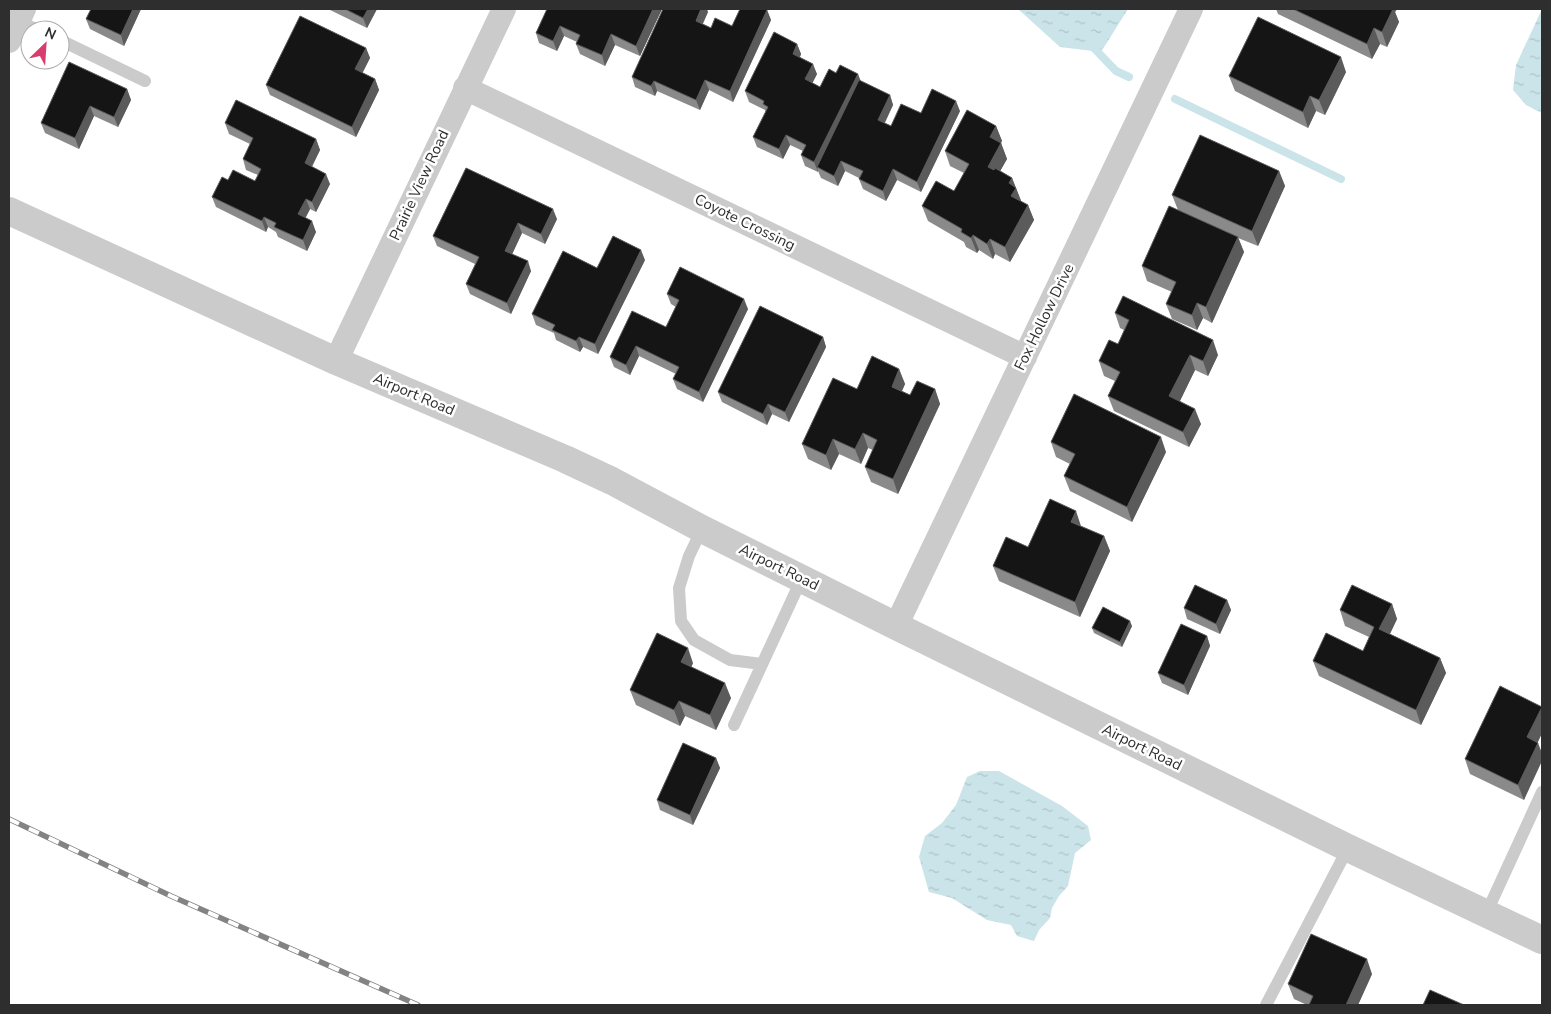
<svg xmlns="http://www.w3.org/2000/svg" width="1551" height="1014" viewBox="0 0 1551 1014" font-family="'Nunito Sans',sans-serif">
<defs>
<pattern id="water-ripples" width="26" height="14" patternUnits="userSpaceOnUse" patternTransform="scale(1.25)"><rect width="26" height="14" fill="#cae4e9"/><path d="M2 4q2-2 4 0t4 0M15 11q2-2 4 0t4 0" fill="none" stroke="#aec4c8"/></pattern>
</defs>
<rect width="100%" height="100%" fill="#fff"/>
<path fill="url(#water-ripples)" d="M1018,9H1128L1101,52L1060,47Z
M1542,9V113L1526,105L1513,90L1516,65Z
M980,771H999L1062,806L1088,826L1091,840L1075,853L1068,886L1059,896L1052,908L1050,918L1039,930L1034,941L1017,936L1011,925L987,920L952,898L929,892L919,857L925,836L942,823L956,805L967,777Z"/>
<g fill="none" stroke-linecap="round" stroke-linejoin="round">
<path stroke="#cae4e9" stroke-width="8" d="M1091,45L1116,71L1129,77
M1175,99L1341,179"/>
<path stroke="#cbcbcb" stroke-width="12" d="M18,21L38,30
M60,40L145,81
M702,529L689,556L679,588L681,621L694,640L730,660L762,664
M734,725L802,578
M1486,914L1542,792
M1266,1005L1348,848"/>
<path stroke="#cbcbcb" stroke-width="24" d="M9,41L24,9
M465,88L1025,357
M336,361L504,9
M896,626L1191,9"/>
<path stroke="#cbcbcb" stroke-width="28" d="M9,211L336,361L565,459L612,481L702,529L896,626L1348,848L1542,940"/>
<g stroke="#838383" stroke-width="5.5">
<path id="rail" d="M9,819L171,896L418,1005"/>
</g>
<use href="#rail" stroke="#fff" stroke-width="4" stroke-dasharray="11" stroke-linecap="butt"/>
</g>
<path fill="#8a8a8a" d="M91,9H141L124,46L90,29L86,19Z
M328,9H377L367,28Z
M547,9H662L640,56L615,45L605,66L580,54L576,44L577,42L564,36L557,51L539,43L536,33Z
M1276,9H1397L1395,12L1399,22L1387,47L1380,44L1372,59L1278,14Z
M767,10L771,20L733,102L709,90L700,110L657,91L655,96L635,87L632,77L708,12L703,24L711,28L732,26Z
M797,44L801,54L800,57L817,74L812,83L820,87L836,73L861,81L890,95L893,105L885,123L891,126L921,113L960,111L921,192L897,180L886,201L863,189L859,179V178L845,171L838,186L821,178L818,171V172L805,166L801,155L803,151L790,145L783,159L757,147L753,137L766,112L765,110L749,102L745,91Z
M366,48L370,58L362,73L375,79L379,90L356,137L270,95L266,85Z
M1346,72L1325,115L1316,111L1308,128L1235,91L1229,76Z
M127,89L131,100L118,127L94,116L79,149L45,133L41,123Z
M225,123L316,139L320,150L312,167L330,184L316,212L310,209L305,218L316,232L307,251L278,237L276,232L268,227L266,232L216,207L212,197L228,180L255,181L258,175L246,170L243,159L250,144L229,134Z
M996,126L1002,141L1001,143L1007,159L1000,171L1012,178L1021,201L1028,205L1034,220L1010,262L995,254L993,259L979,250L977,253L966,247L964,242L928,221L922,206L954,191L964,173L950,166L945,151Z
M466,168L557,219L545,244L522,233L512,254L531,271L511,314L470,294L466,284L475,264L437,246L433,236Z
M1279,171L1285,186L1258,246L1238,238L1244,252L1212,323L1203,318L1197,330L1172,319L1166,304L1172,292L1147,281L1142,266L1178,210L1172,195Z
M645,260L598,354L583,347L580,352L556,340L554,333L536,325L532,314L597,268Z
M667,294L748,309L703,402L677,389L673,379L676,374L639,356L630,375L614,367L610,357L666,327L676,307L671,304Z
M1115,313L1218,355L1208,376L1195,370L1180,401L1201,424L1189,447L1114,411L1108,396L1115,381L1104,376L1099,361L1118,344L1124,330L1120,328Z
M823,337L826,347L789,422L772,414L767,425L722,402L718,392Z
M899,369L905,384L902,391L910,395L935,389L940,404L898,494L871,482L865,467L873,450L868,448L861,464L839,454L831,470L808,459L802,444L857,389Z
M1051,442L1166,452L1132,522L1070,491L1064,476L1070,464L1056,457Z
M1104,536L1110,551L1080,617L999,581L993,566L1028,547Z
M1227,600L1231,610L1220,634L1187,619L1184,608Z
M1392,604L1397,619L1390,634L1440,658L1446,673L1421,725L1319,676L1313,661L1363,651L1369,637L1345,626L1340,610Z
M1132,626L1122,647L1094,633L1092,628Z
M1207,636L1210,646L1188,695L1162,683L1158,673Z
M693,663L691,667L731,698L716,730L685,716L680,726L636,705L630,690Z
M1542,707V733L1538,742L1524,800L1470,774L1465,759Z
M716,758L720,768L693,825L660,810L657,800Z
M1372,974L1358,1005H1307L1294,999L1288,984Z"/>
<path fill="#5b5b5b" d="M133,9H141L124,46L121,35Z
M368,9H377L367,28L363,18Z
M653,9H662L640,56L636,46Z
M701,9H707L708,12L699,31L696,21Z
M1388,9H1397L1395,12L1399,22L1387,47L1382,32Z
M767,10L771,20L733,102L730,91Z
M560,26L564,36L557,51L553,41Z
M1374,28L1380,44L1372,59L1367,44Z
M611,34L615,45L605,66L602,55Z
M797,44L801,54L797,64L793,54Z
M366,48L370,58L359,80L355,69Z
M1341,57L1346,72L1325,115L1319,100Z
M813,64L817,74L809,90L805,79Z
M858,74L862,84L817,167L818,171V172L814,162Z
M375,79L379,90L356,137L352,127Z
M705,80L709,90L700,110L696,100Z
M654,81L657,91L655,96L651,86Z
M127,89L131,100L118,127L114,117Z
M890,95L893,105L881,130L878,120Z
M1310,96L1316,111L1308,128L1303,112Z
M956,101L960,111L921,192L917,182Z
M90,106L94,116L79,149L75,138Z
M996,126L1002,141L995,152L990,137Z
M786,135L790,145L783,159L779,149Z
M316,139L320,150L308,174L305,163Z
M1001,143L1007,159L994,182L988,167Z
M841,161L845,171L838,186L834,176Z
M893,169L897,180L886,201L883,191Z
M1279,171L1285,186L1258,246L1252,231Z
M326,174L330,184L316,212L312,202Z
M1012,178L1022,203L1011,196L1009,183Z
M306,199L310,209L302,225L298,214Z
M1028,205L1034,220L1010,262L1005,247Z
M553,209L557,219L545,244L541,234Z
M264,217L268,227L266,232L262,221Z
M312,221L316,232L307,251L303,240Z
M518,223L522,233L509,261L505,251Z
M973,235L979,250L977,253L971,238Z
M1238,237L1244,252L1212,323L1206,307Z
M990,239L995,254L993,259L987,244Z
M641,250L645,260L598,354L595,344Z
M528,261L531,271L511,314L507,303Z
M744,299L748,309L703,402L699,392Z
M1197,303L1203,318L1197,330L1192,315Z
M579,337L583,347L580,352L576,341Z
M823,337L826,347L789,422L785,412Z
M1213,340L1218,355L1208,376L1203,361Z
M636,346L639,356L630,375L626,365Z
M1190,355L1195,370L1175,411L1169,396Z
M899,369L905,384L897,402L892,387Z
M935,389L940,404L898,494L893,479Z
M768,404L772,414L767,425L763,414Z
M1195,409L1201,424L1189,447L1183,432Z
M863,433L868,448L861,464L855,449Z
M1161,437L1166,452L1132,522L1127,507Z
M833,439L839,454L831,470L826,455Z
M1076,511L1081,526L1071,522Z
M1104,536L1110,551L1080,617L1075,602Z
M1227,600L1231,610L1220,634L1216,624Z
M1392,604L1397,619L1385,644L1379,629Z
M1130,621L1132,626L1122,647L1120,642Z
M1207,636L1210,646L1188,695L1184,685Z
M688,648L693,663L687,678L681,662Z
M1440,658L1446,673L1421,725L1416,710Z
M725,683L731,698L716,730L710,715Z
M679,701L685,716L680,726L674,710Z
M1542,707V733L1533,752L1527,737Z
M1538,743L1542,753V761L1524,800L1518,785Z
M716,758L720,768L693,825L690,815Z
M1367,959L1372,974L1358,1005H1346Z"/>
<path fill="#151515" stroke="#5b5b5b" d="M91,9H133L121,35L86,19Z
M345,9H368L363,18Z
M547,9H653L636,46L611,34L602,55L576,44L580,35L560,26L553,41L536,33Z
M663,9H701L696,21L711,28L715,18L732,26L740,9H765L767,10L730,91L705,80L696,100L654,81L651,86L632,77Z
M1293,9H1393L1382,32L1374,28L1367,44Z
M300,16L366,48L355,69L375,79L352,127L266,85Z
M1258,17L1341,57L1319,100L1310,96L1303,112L1229,76Z
M774,32L797,44L793,54L813,64L805,79L820,87L829,69L836,73L840,65L858,74L814,162L801,155L806,145L786,135L779,149L753,137L768,107L763,104L764,101L745,91Z
M69,62L127,89L114,117L90,106L75,138L41,123Z
M859,80L890,95L878,120L891,126L901,104L921,113L932,89L956,101L917,182L893,169L883,191L859,179L863,171L841,161L834,176L817,167Z
M236,100L316,139L305,163L326,174L312,202L306,199L298,214L312,221L303,240L274,227L276,223L264,217L262,221L212,197L222,177L228,180L233,170L255,181L261,169L243,159L253,138L225,123Z
M967,110L996,126L990,137L1001,143L988,167L994,170L995,168L1012,178L1009,183L1016,188L1011,196L1028,205L1005,247L990,239L987,244L973,235L971,238L961,232L962,229L922,206L936,181L954,191L969,164L945,151Z
M1200,135L1279,171L1252,231L1172,195Z
M466,168L553,209L541,234L518,223L505,251L528,261L507,303L466,284L479,257L433,236Z
M1169,206L1238,237L1206,307L1197,303L1192,315L1166,304L1176,282L1142,266Z
M613,236L641,250L595,344L579,337L576,341L552,330L555,325L532,314L563,251L597,268Z
M680,267L744,299L699,392L673,379L679,367L636,346L626,365L610,357L632,311L666,327L679,300L667,294Z
M1123,296L1213,340L1203,361L1190,355L1169,396L1195,409L1183,432L1108,396L1120,372L1099,361L1109,340L1118,344L1129,320L1115,313Z
M760,306L823,337L785,412L768,404L763,414L718,392Z
M872,356L899,369L892,387L910,395L917,381L935,389L893,479L865,467L877,440L863,433L855,449L833,439L826,455L802,444L833,378L857,389Z
M1074,394L1161,437L1127,507L1064,476L1075,454L1051,442Z
M1050,499L1076,511L1071,522L1104,536L1075,602L993,566L1006,537L1028,547Z
M1195,585L1227,600L1216,624L1184,608Z
M1352,585L1392,604L1379,629L1440,658L1416,710L1313,661L1326,633L1363,651L1374,627L1340,610Z
M1103,607L1130,621L1120,642L1092,628Z
M1181,624L1207,636L1184,685L1158,673Z
M657,633L688,648L681,662L725,683L710,715L679,701L674,710L630,690Z
M1500,686L1542,707L1527,737L1538,743L1518,785L1465,759Z
M683,743L716,758L690,815L657,800Z
M1311,934L1367,959L1346,1005H1309L1313,996L1288,984Z
M1430,990L1464,1005H1423Z"/>
<g text-anchor="middle" dominant-baseline="central" stroke-width="5" stroke-linejoin="round" paint-order="stroke">
<g font-size="15" fill="#2e2e2e" stroke="#fff">
<text transform="translate(419 185) rotate(-65)">Prairie View Road</text>
<text transform="translate(745 222) rotate(26)">Coyote Crossing</text>
<text transform="translate(1044 317) rotate(-64)">Fox Hollow Drive</text>
<text transform="translate(414 394) rotate(23)">Airport Road</text>
<text transform="translate(779 567) rotate(26)">Airport Road</text>
<text transform="translate(1142 747) rotate(26)">Airport Road</text>
</g>
</g>
<rect width="1551" height="1014" fill="none" stroke="#2e2e2e" stroke-width="20"/>
<g transform="translate(45 45) rotate(25)"><circle r="24" fill="#ffffff" stroke="#ababab"/>
<path d="M0-4L9 19L0 12L-9 19Z" fill="#d83d6d"/>
<text y="-8" font-size="14" font-weight="bold" text-anchor="middle" fill="#2e2e2e">N</text>
</g>
</svg>
